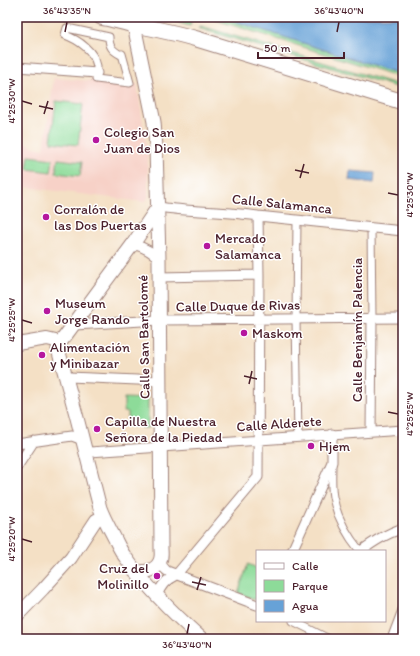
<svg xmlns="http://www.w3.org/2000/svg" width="420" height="656" viewBox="0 0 420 656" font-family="Itim,sans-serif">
<rect width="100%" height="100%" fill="#fff"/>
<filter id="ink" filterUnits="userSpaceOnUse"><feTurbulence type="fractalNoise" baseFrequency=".025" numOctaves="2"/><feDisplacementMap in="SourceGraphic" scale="8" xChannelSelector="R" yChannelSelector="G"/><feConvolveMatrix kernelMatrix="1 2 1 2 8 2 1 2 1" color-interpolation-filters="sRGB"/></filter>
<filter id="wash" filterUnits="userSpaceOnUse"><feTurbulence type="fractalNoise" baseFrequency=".012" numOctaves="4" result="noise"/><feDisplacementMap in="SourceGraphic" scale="16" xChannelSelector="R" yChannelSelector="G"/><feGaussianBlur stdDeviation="0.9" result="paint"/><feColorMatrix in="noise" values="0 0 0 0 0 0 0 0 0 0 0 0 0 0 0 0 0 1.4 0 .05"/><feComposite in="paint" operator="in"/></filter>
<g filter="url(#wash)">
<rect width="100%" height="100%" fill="#f4e0c5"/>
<path fill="#f7d1c7" d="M54,78L91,81V78L137,84L148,156V198L144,202L17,186V139L34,147L44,149Z"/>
<path fill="#8ddb99" stroke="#6c7d62" d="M158,17H192L190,26Z
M206,17H221L403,75V78Z
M201,26L204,27L403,86V89L198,28Z
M56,101L83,104L78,145L51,142Z
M29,156L53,159L51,172L27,169Z
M58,159L82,162L80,176L56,173Z
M124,398L148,399V428H142V422H137L136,423L128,424V412H124Z
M248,564L257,568V600L238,593Z"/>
<path fill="#67a2d7" stroke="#586081" d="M221,17H403V75L391,71Z
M350,171L375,173L374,183L349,180Z"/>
</g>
<g filter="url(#ink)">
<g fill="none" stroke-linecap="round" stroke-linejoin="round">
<g stroke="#9f8078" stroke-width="9">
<path id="pedestrian" d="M67,28L109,37C109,47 112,50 121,55L122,54L130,83L96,79C96,75 97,70 97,66C94,51 79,40 65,35Z
M297,220L296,319L298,437
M371,228L372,318
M332,463C332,474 331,486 333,497C337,518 347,535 360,551
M293,621L329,639"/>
</g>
<g stroke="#9f8078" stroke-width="11">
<path id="minor" d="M17,67L97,73
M158,207C191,212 225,211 258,216L403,231
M133,244C143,247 152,251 159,259
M159,277L259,275
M73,324L75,325L159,320L403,318
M67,380V378L69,377L160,381
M371,432L372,318
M17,444L72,436L83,440
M85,450L90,452L403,430
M17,467L34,441
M292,551L332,462V434
M361,551C376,540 386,534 403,528
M160,561C162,566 163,568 167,571L257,605
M157,596C161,585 166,580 176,575L258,477V474L259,275L258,216
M392,639L403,610"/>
</g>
<g stroke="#9f8078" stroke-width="14">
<path id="tertiary" d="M17,344L47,339L60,342
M17,616L43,589L71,558L96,520L103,517"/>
</g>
<g stroke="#9f8078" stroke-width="15">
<path id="secondary" d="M135,17L134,25L154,122L156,147L159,259L161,548C161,552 162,557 160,561C156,571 144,573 135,571
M158,207L133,244L60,343L58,349L77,418L100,508C104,519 110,529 115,539C118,545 121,552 126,558C147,588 175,615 202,639"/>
</g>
<g stroke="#9f8078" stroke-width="17">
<path id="primary" d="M101,17C113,19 124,23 135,25C156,29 176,33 197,39L403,102"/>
</g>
<use href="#pedestrian" stroke="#fff" stroke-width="7"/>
<use href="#minor" stroke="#fff" stroke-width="9"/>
<use href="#tertiary" stroke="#fff" stroke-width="12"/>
<use href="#secondary" stroke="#fff" stroke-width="13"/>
<use href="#primary" stroke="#fff" stroke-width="15"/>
</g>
</g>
<path fill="none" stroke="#4a1f2b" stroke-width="1.5" d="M65,32L67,22M337,32L339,22M22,101L32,104M39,106L53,109M44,114L48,101M295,170L309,173M300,178L304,164M388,193L398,195M22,320L32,323M244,376L257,379M249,384L252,371M388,412L398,414M22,539L32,542M192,582L206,585M197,590L201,577M187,634L189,624"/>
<g fill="#b5179e" stroke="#fff" stroke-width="1.5">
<circle cx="96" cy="140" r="4"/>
<circle cx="46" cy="217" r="4"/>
<circle cx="207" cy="246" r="4"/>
<circle cx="47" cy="311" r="4"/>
<circle cx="244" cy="333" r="4"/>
<circle cx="42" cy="355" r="4"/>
<circle cx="97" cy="429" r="4"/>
<circle cx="311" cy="446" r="4"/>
<circle cx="157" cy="576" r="4"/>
</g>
<g text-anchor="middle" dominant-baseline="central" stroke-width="3" stroke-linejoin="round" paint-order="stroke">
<g font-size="14" fill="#4a1f2b" stroke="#fff" text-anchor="start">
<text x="104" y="132">Colegio San<tspan x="104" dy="16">Juan de Dios</tspan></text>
<text x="54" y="209">Corralón de<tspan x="54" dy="16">las Dos Puertas</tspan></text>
<text x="215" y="238">Mercado<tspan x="215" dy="16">Salamanca</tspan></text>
<text x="55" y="303">Museum<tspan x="55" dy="16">Jorge Rando</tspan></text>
<text x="252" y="333">Maskom</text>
<text x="50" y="347">Alimentación<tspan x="50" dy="16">y Minibazar</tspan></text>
<text x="105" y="421">Capilla de Nuestra<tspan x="105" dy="16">Señora de la Piedad</tspan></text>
<text x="319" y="446">Hjem</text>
<text x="149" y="568" text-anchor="end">Cruz del<tspan x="149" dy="16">Molinillo</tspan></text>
</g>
<g font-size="14" fill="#4a1f2b" stroke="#fff">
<text transform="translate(282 204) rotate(6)">Calle Salamanca</text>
<text transform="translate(238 306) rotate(-1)">Calle Duque de Rivas</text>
<text transform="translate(357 330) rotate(-90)">Calle Benjamín Palencia</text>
<text transform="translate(144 337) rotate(-91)">Calle San Bartolomé</text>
<text transform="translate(279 424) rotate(-4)">Calle Alderete</text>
</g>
</g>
<rect width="420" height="656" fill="none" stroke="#fff" stroke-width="44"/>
<rect x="256" y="550" width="130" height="72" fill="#ffffff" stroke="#b7a5aa"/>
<rect x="264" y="563" width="20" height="6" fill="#ffffff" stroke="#b7a5aa"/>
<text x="292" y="570" font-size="12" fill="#4a1f2b">Calle</text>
<rect x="264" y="580" width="20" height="12" fill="#8ddb99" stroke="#b7a5aa"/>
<text x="292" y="590" font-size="12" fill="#4a1f2b">Parque</text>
<rect x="264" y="600" width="20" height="12" fill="#67a2d7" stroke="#b7a5aa"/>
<text x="292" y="610" font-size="12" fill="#4a1f2b">Agua</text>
<path d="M258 52v6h86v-6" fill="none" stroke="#4a1f2b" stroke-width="2"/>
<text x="264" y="52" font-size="12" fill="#4a1f2b" stroke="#ffffff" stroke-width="3" paint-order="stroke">50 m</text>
<rect x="22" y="22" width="376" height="612" fill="none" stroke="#4a1f2b" stroke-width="1.5"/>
<g font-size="10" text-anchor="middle" fill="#4a1f2b">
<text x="67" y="14">36°43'35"N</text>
<text x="339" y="14">36°43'40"N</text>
<text transform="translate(11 101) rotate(-90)" y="4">4°25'30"W</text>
<text transform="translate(409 195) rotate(-90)" y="4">4°25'30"W</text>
<text transform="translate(11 320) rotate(-90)" y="4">4°25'25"W</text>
<text transform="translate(409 414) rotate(-90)" y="4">4°25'25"W</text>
<text transform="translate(11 539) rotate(-90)" y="4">4°25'20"W</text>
<text x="187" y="648">36°43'40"N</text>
</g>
</svg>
